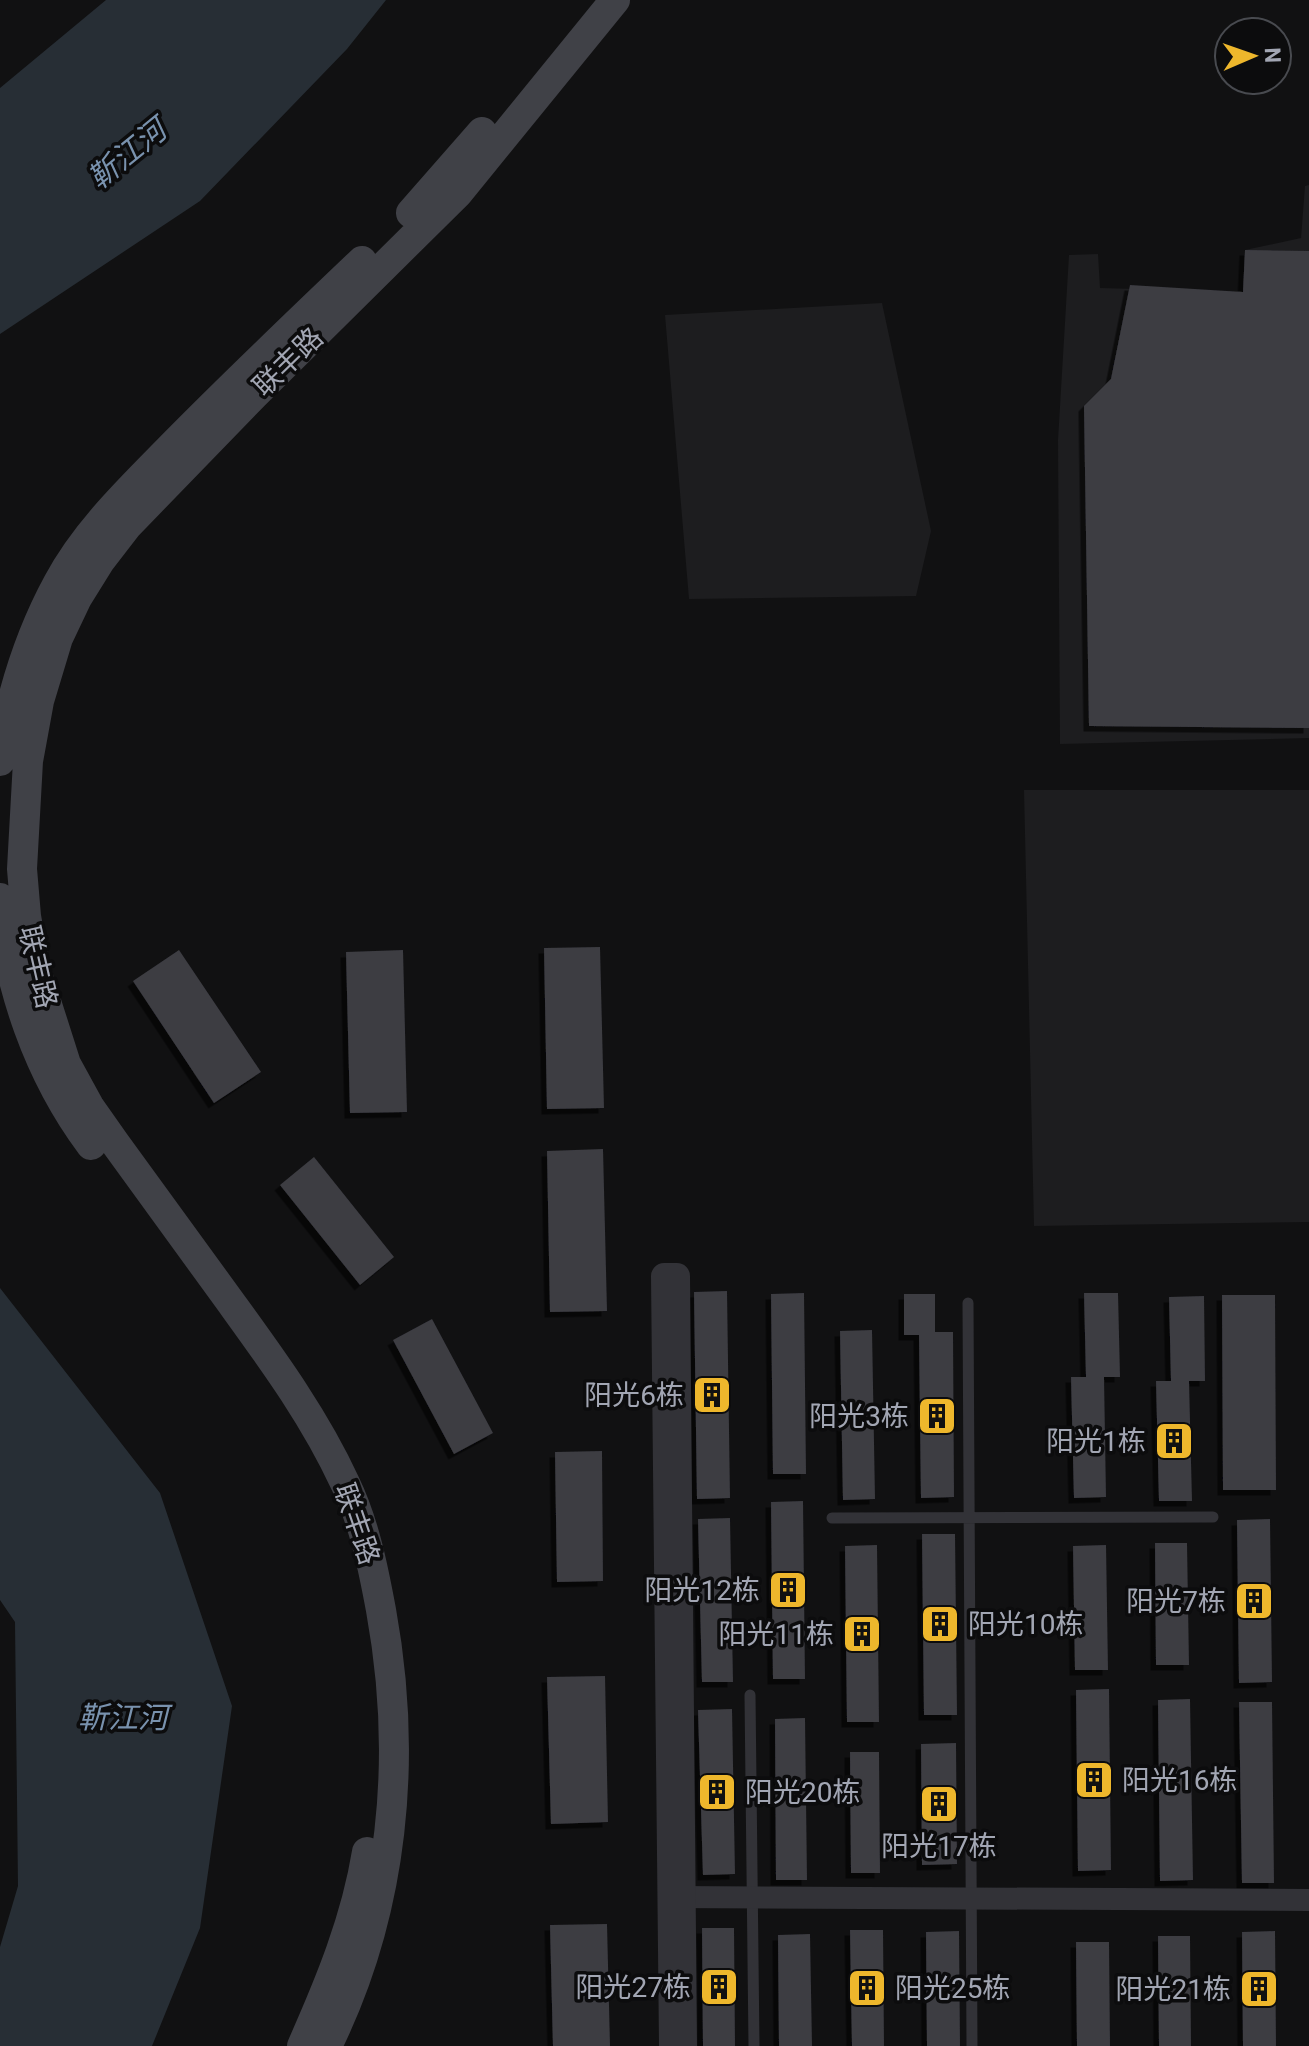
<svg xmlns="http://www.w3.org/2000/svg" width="1309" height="2046" viewBox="0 0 1309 2046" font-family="Roboto,'Noto Sans SC',sans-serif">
<defs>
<filter id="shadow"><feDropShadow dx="-5.5" dy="5.5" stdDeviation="0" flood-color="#0009"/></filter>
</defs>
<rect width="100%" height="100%" fill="#111112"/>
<path fill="#1d1d1f" d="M1309,185V738L1060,744L1058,440L1069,255L1098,254L1100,288L1243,292L1245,250L1301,238L1305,186Z
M882,303L931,531L916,596L689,599L665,315Z
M1024,790H1309V1222L1034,1226Z"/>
<path fill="#272e35" d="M106,0H386L347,49L200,201L0,334V88Z
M0,1288L160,1493L232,1706L200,1928L152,2046H0V1947L18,1886L15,1622L0,1600Z"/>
<path fill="#3c3c42" filter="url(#shadow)" d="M1245,250L1309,251V728L1089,726L1084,406L1111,379L1130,285L1243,292Z
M600,947L604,1108L547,1109L544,948Z
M179,950L261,1072L214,1103L133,981Z
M403,950L407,1112L350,1113L346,952Z
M603,1149L607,1311L550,1312L547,1151Z
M314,1157L394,1257L360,1285L280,1185Z
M727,1291L730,1498L697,1499L694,1292Z
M804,1293L806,1474H773L771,1294Z
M1084,1293H1118L1120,1377H1104L1106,1497L1074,1498L1071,1377H1086Z
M904,1294H935V1332H953L954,1497L921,1498L919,1335H904Z
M1222,1295H1275L1276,1490H1223Z
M1204,1296L1205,1381H1189L1192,1501H1159L1156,1381H1171L1169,1297Z
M432,1319L493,1433L454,1454L393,1340Z
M872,1330L875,1499L843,1500L840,1331Z
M602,1451L603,1581L557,1582L555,1452Z
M803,1501L805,1679H773L771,1502Z
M730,1518L733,1682H702L698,1519Z
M1270,1519L1272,1682L1239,1683L1237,1520Z
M922,1534H955L957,1715H924Z
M1155,1543H1187L1189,1665H1156Z
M877,1545L879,1722H847L845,1546Z
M1106,1545L1108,1670H1075L1073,1546Z
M605,1676L608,1822L551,1824L547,1677Z
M1109,1689L1111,1870L1078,1871L1076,1690Z
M1190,1699L1193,1880L1160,1881L1158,1700Z
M1239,1702H1272L1274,1883H1242Z
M732,1709L735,1874L703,1875L698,1710Z
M805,1718L807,1880H776L775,1719Z
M956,1743L957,1864L922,1865L921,1744Z
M850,1752H879L880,1873H851Z
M607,1924L610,2046H553L550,1925Z
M702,1928H734L735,2046H703Z
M850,1930H883L884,2046H852Z
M959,1931L960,2046H927L926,1932Z
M1275,1931L1276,2046H1243L1242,1932Z
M810,1934L812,2046H779L778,1935Z
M1158,1936H1190L1191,2046H1159Z
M1076,1942H1109L1110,2046H1077Z"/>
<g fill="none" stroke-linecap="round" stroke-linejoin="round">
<path stroke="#323237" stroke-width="11" d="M968,1303L972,2046
M832,1518L1213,1517
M750,1695L754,2046"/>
<path stroke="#323237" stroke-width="22" d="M670,1897L1309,1900"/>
<path stroke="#323237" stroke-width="26" d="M672,2046L664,1276H677L684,2046"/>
<path stroke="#404147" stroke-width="30" d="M411,213L482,132
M0,761C10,698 27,640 58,583C86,530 133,486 175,443C236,381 299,321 362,261
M0,898C8,986 38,1074 91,1145
M302,2046C330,1983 356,1920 367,1852
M327,2046C394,1910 408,1758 381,1610C373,1567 364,1522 345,1483C315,1418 274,1362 232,1304C193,1251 154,1197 115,1143L89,1106L66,1064L35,967L26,916L22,869L28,761L39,701L58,638L77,598L100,561L127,526L254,395L458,193L615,0"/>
</g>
<defs>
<g id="building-square" transform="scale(2)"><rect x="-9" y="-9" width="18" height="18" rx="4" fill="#eeb72c" stroke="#0c0c0d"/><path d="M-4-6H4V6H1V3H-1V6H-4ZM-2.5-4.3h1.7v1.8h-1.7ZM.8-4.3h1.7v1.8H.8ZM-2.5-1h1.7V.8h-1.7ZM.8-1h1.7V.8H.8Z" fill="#111"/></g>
</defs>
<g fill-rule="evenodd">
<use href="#building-square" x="712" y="1395"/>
<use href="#building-square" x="937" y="1416"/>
<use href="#building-square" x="1174" y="1441"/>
<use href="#building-square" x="788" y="1590"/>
<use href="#building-square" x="1254" y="1601"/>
<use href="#building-square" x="940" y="1624"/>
<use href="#building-square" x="862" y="1634"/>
<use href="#building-square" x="1094" y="1780"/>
<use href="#building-square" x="717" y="1792"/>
<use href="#building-square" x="939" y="1804"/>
<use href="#building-square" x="719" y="1987"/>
<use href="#building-square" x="867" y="1988"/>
<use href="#building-square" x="1259" y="1989"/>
</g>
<g text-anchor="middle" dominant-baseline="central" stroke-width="7" stroke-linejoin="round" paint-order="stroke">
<g font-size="28" fill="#a2a6b3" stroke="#0c0c0d">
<text transform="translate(288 362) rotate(-44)">联丰路</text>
<text transform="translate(38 967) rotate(77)">联丰路</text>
<text transform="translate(357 1524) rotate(71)">联丰路</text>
</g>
<g font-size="28" fill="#a2a6b3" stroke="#0c0c0d" text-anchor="end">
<text x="684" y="1395">阳光6栋</text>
<text x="909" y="1416">阳光3栋</text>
<text x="1146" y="1441">阳光1栋</text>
<text x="760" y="1590">阳光12栋</text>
<text x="1226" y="1601">阳光7栋</text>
<text x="968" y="1624" text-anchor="start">阳光10栋</text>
<text x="834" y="1634">阳光11栋</text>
<text x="1122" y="1780" text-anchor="start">阳光16栋</text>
<text x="745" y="1792" text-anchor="start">阳光20栋</text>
<text x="939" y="1846" text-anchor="middle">阳光17栋</text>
<text x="691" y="1987">阳光27栋</text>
<text x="895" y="1988" text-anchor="start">阳光25栋</text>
<text x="1231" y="1989">阳光21栋</text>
</g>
<g font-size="30" font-style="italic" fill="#7992ae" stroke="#0c0c0d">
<text transform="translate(127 154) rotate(-39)">靳江河</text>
<text x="123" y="1717">靳江河</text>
</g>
</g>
<g transform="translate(1253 56) rotate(88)"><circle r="38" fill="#0c0c0d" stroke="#484a4f" stroke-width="2"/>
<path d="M0-6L14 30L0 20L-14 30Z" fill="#eeb72c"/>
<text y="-12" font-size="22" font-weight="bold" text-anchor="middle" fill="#a2a6b3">N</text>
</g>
</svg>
